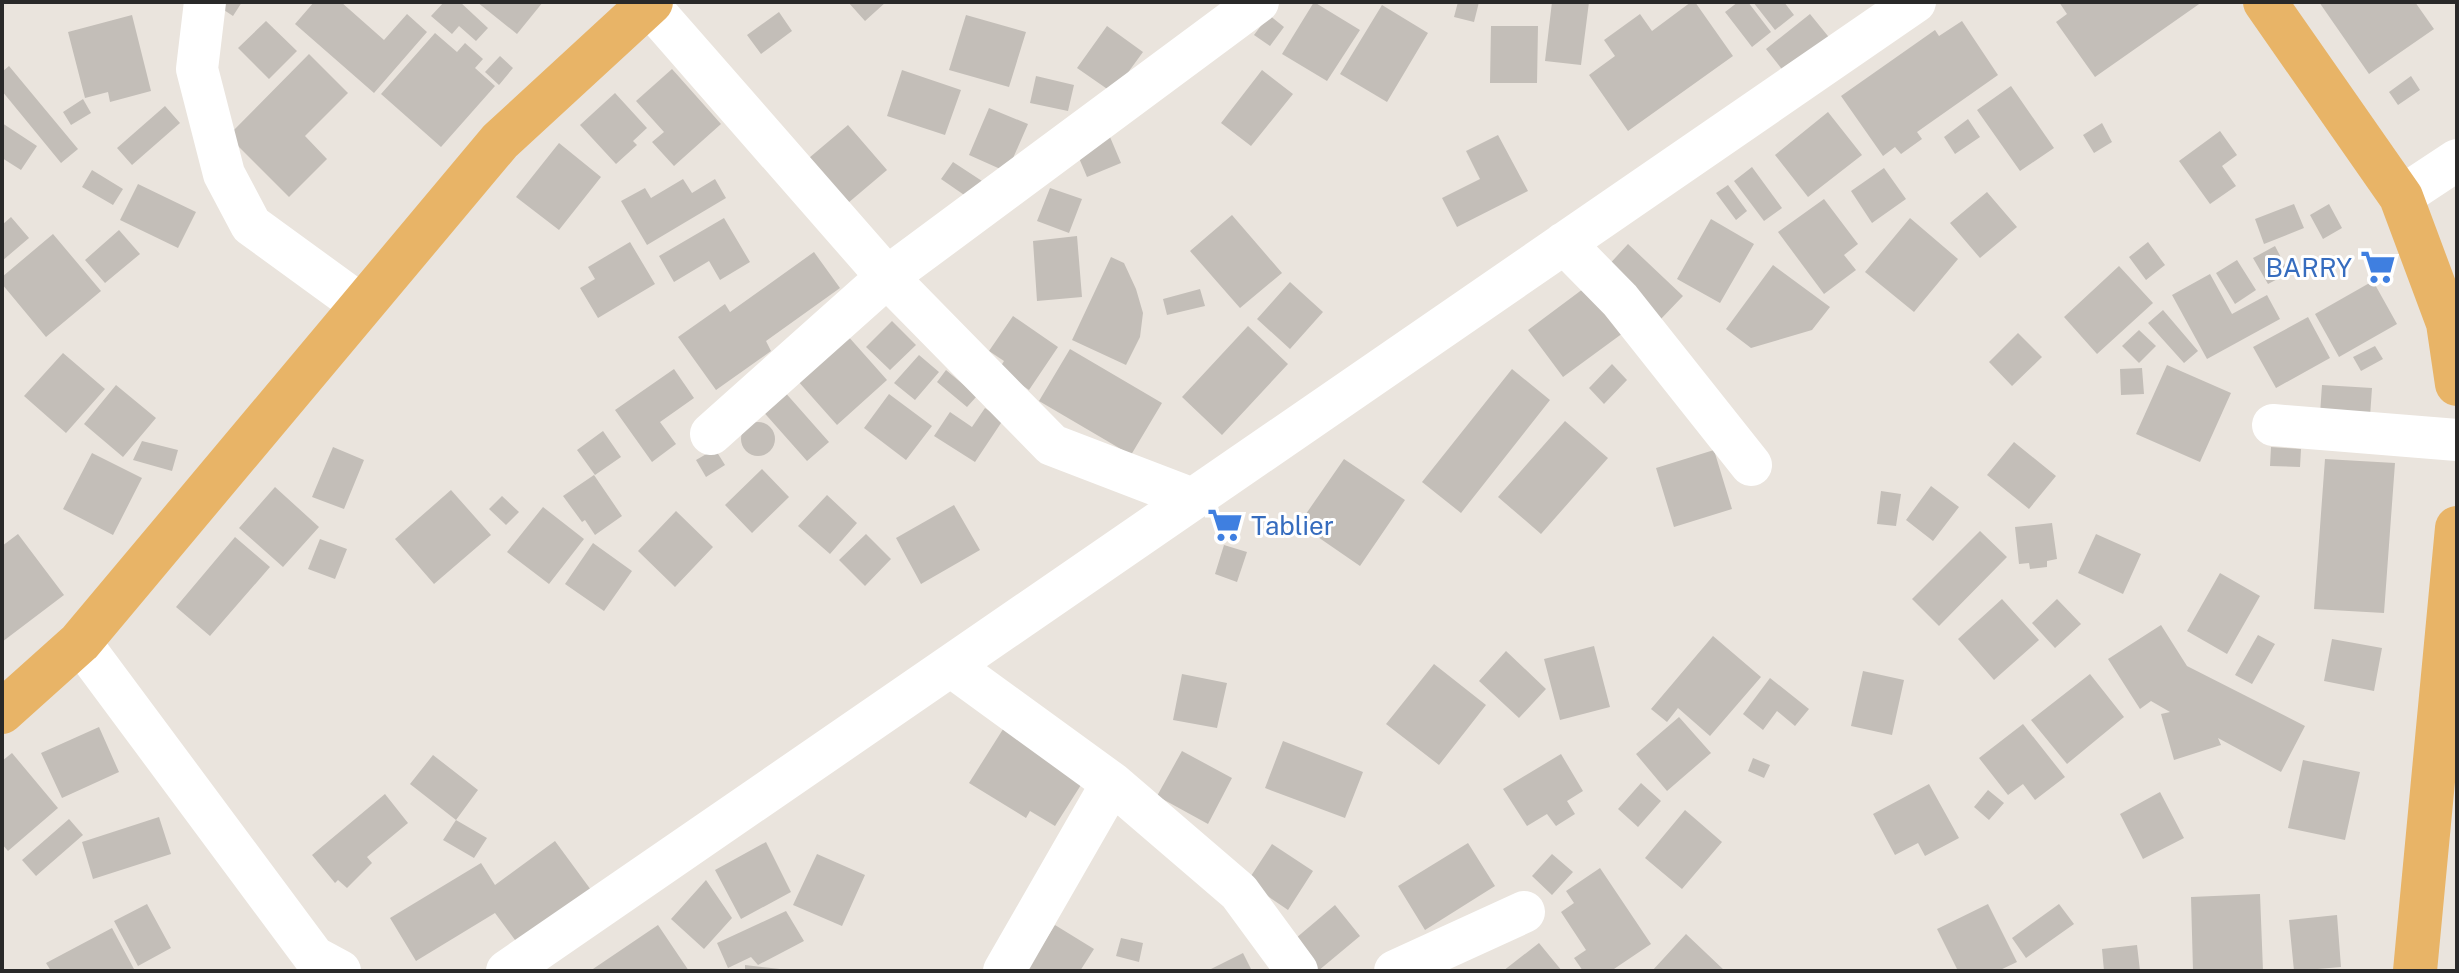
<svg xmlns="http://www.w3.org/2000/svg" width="2459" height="973" viewBox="0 0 2459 973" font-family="'Public Sans',sans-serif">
<rect width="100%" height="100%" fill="#eae4dd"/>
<path fill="#c3beb8" d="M212,2H242L233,16Z
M314,2H341L384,40L407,14L427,32L374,93L295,24Z
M444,2H460L488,28L476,41L459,26L452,34L431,16Z
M477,2H543L517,34Z
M848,2H886L865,21Z
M1314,2L1360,30L1327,81L1282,54Z
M1458,2H1479L1474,22L1454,17Z
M1552,2H1589L1581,65L1545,61Z
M1691,2H1695L1733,56L1628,131L1589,75L1615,56L1604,40L1640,14L1652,31Z
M1738,2H1748L1771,32L1752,47L1725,12Z
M1753,2H1784L1794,15L1775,30Z
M2059,2H2202L2095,77L2056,22L2067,14Z
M2319,2H2415L2434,29L2369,74Z
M1382,5L1428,33L1387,102L1340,74Z
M779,12L792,31L761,54L747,35Z
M1810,14L1832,41L1788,77L1766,49Z
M132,15L151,91L110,102L108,92L85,98L68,32Z
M966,15L1026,32L1009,87L949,70Z
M1269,15L1284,27L1270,46L1254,35Z
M266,21L297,51L269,79L238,48Z
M1962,21L1998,75L1917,132L1922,139L1901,154L1895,147L1883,156L1841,96L1935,30L1939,36Z
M1107,26L1143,52L1113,93L1077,68Z
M1491,26H1538L1537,83H1490Z
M435,33L457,52L465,43L483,59L475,68L495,86L441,147L381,94Z
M309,54L348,93L305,136L327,159L289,197L228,136Z
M500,56L513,68L499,85L485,72Z
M9,66L78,149L61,163L2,91V72Z
M672,69L721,124L674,166L652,142L664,132L636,101Z
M902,70L961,90L945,135L887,116Z
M1262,70L1293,94L1251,146L1221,123Z
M1036,76L1074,85L1068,111L1030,103Z
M2411,76L2420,90L2398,105L2389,92Z
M2011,86L2054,148L2020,171L1977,110Z
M615,93L647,128L633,141L637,145L616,164L580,125Z
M83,99L91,113L71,125L63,112Z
M165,106L180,123L132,165L117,148Z
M989,108L1028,124L1007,172L969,155Z
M1828,112L1862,155L1808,197L1775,155Z
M1968,119L1980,137L1955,154L1944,137Z
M2,123L37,146L21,170L2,158Z
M2102,123L2112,142L2094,153L2083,135Z
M848,125L887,170L848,203L809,158Z
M2220,131L2237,155L2222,166L2236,186L2210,204L2179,161Z
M1498,135L1528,191L1457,227L1442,198L1480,179L1466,151Z
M1110,137L1121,163L1087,177L1076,151Z
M559,143L601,177L559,230L516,197Z
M953,162L982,181L970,199L941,179Z
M1752,167L1782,208L1764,221L1734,181Z
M1884,168L1906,199L1872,223L1851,191Z
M92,170L123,189L113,205L82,187Z
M683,179L692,193L715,179L726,198L647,245L621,201L645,188L651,198Z
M138,184L196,212L178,248L120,220Z
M1728,185L1747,211L1736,220L1716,193Z
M1050,188L1082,199L1069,233L1037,221Z
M1987,192L2017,227L1980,258L1950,223Z
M1824,199L1858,244L1844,255L1856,270L1824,294L1778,232Z
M2294,204L2304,228L2264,244L2255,219Z
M2329,204L2342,228L2323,239L2310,215Z
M1232,215L1282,273L1240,308L1190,251Z
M11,217L29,238L2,261V225Z
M724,218L750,262L720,280L709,261L674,282L659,256Z
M1910,218L1958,259L1914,312L1865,272Z
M1711,219L1754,244L1720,303L1677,279Z
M119,230L140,254L105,283L85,260Z
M53,234L101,291L46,337L2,284V277Z
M1077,236L1082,297L1037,301L1033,241Z
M630,242L655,284L598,318L580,288L595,279L588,267Z
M2148,242L2165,265L2146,280L2129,257Z
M1628,244L1683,296L1659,321L1605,269Z
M2275,246L2289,273L2268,284L2253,258Z
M814,252L840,288L766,341L771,351L716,390L678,337L725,304L730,312Z
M1111,257L1124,263L1136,289L1143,313L1140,337L1126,365L1072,340Z
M2237,260L2256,290L2235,304L2216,273Z
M1773,265L1830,307L1812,330L1751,348L1726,329Z
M2119,266L2153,303L2097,354L2064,317Z
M2210,274L2232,314L2267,295L2280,319L2207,359L2172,295Z
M2373,281L2397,324L2339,357L2315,314Z
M1290,282L1323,312L1290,349L1257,319Z
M1587,286L1623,333L1563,377L1528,330Z
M1200,289L1205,306L1167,315L1163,299Z
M2163,310L2198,351L2184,363L2148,323Z
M1013,316L1058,347L1029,390L999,369L1004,361L989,351Z
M2308,317L2330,358L2276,388L2253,347Z
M892,321L916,345L890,370L866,347Z
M1248,326L1288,364L1222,435L1182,397Z
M2139,330L2156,346L2139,363L2122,346Z
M2018,333L2042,357L2012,386L1989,362Z
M847,335L887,380L837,425L797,380Z
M2375,346L2383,359L2361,371L2353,357Z
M1070,349L1162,403L1131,455L1039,401Z
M63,353L105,389L66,433L24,396Z
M919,355L939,372L915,400L894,383Z
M1612,364L1627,380L1604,404L1589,388Z
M2167,365L2231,393L2200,462L2136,434Z
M2142,368L2144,394L2121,395L2120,369Z
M674,369L694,398L660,422L676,444L652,462L615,410Z
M1512,369L1550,400L1461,513L1422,482Z
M946,370L977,396L967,407L937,382Z
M116,385L156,418L123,457L84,424Z
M2322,385L2372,388L2370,417L2320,414Z
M783,390L829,442L807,461L761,409Z
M889,394L932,426L906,460L864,428Z
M985,408L1003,420L975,462L934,436L950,412L972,427Z
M1565,421L1608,458L1541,534L1498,497Z
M741 439a17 17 0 1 1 34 0a17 17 0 1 1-34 0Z
M603,431L621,457L595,475L577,450Z
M142,441L178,450L172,471L133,460Z
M2014,442L2056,476L2029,509L1987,475Z
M333,447L364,460L344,509L312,497Z
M2271,447L2301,449L2300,467L2270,466Z
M715,449L725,465L706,477L696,460Z
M1714,450L1732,509L1674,527L1656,468Z
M92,453L142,478L113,535L63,509Z
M1344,459L1405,500L1360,566L1299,524Z
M2325,459L2395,463L2384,613L2314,609Z
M762,469L789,497L752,533L725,505Z
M594,475L622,516L595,535L585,520L582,522L563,496Z
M1931,486L1959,507L1933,541L1906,520Z
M275,487L319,527L283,567L239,528Z
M451,490L491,535L434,584L395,539Z
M1881,491L1901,494L1896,526L1877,524Z
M827,495L857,523L830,554L798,526Z
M502,496L519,512L506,525L489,509Z
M954,505L980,550L921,584L896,538Z
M543,507L584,539L549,584L507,552Z
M676,511L713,547L675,587L638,551Z
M1224,512L1239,528L1227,538L1213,521Z
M2052,523L2057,559L2047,561V567L2030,569L2029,563L2019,564L2015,527Z
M1980,531L2007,557L1939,626L1912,599Z
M18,534L64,595L2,642V546Z
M866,534L891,559L865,586L839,560Z
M2096,534L2141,554L2123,594L2078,573Z
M235,537L270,567L210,636L176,607Z
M320,539L347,549L335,579L308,569Z
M593,543L632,571L604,611L565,584Z
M1224,545L1247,552L1237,582L1215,574Z
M2220,573L2260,596L2227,654L2187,631Z
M2002,599L2039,640L1994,680L1958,639Z
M2057,599L2081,624L2055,648L2032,623Z
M2161,625L2187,666L2305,726L2281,772L2218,738L2221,745L2174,760L2161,714L2170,712L2151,701L2140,709L2108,659Z
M2258,635L2275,644L2252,684L2235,675Z
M1713,636L1761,677L1710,736L1678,708L1667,722L1651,709Z
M2332,639L2382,648L2374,691L2324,681Z
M1594,646L1610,707L1560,720L1544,659Z
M1506,651L1546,689L1519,718L1479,681Z
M1434,664L1486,705L1439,765L1386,724Z
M1863,671L1904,680L1892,735L1851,726Z
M1182,674L1227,683L1217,728L1173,720Z
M2090,674L2124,717L2067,764L2031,720Z
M1770,678L1809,709L1795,726L1777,711L1763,730L1743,714Z
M1679,717L1711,753L1667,791L1636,754Z
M2023,724L2065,777L2035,800L2023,784L2008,795L1979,758Z
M1005,726L1086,777L1055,826L1030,811L1026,818L969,783Z
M99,727L119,772L62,798L41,753Z
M1283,741L1363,772L1345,818L1265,788Z
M1182,751L1232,778L1208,824L1157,796Z
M12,753L58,808L8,851L2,844V761Z
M1561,754L1583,791L1567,801L1575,814L1556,826L1547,814L1527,826L1503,789Z
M433,755L478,790L456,820L410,784Z
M1753,758L1770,765L1764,778L1748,771Z
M2303,760L2360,772L2345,840L2288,828Z
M1641,783L1661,801L1638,827L1618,809Z
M1929,784L1959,838L1925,856L1918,843L1895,855L1873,814Z
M1988,790L2004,803L1989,820L1974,807Z
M2160,792L2184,838L2143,859L2120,814Z
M385,794L408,823L367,857L372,863L347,888L338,880L335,883L312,855Z
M1685,810L1722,842L1682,889L1645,858Z
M159,817L171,854L93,879L82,842Z
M69,819L83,835L36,876L22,860Z
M456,820L487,838L474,858L443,840Z
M555,841L591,890L518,944L495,913L416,961L390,918L481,863L495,885Z
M766,842L791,892L741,919L715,870Z
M1468,843L1495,886L1425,930L1398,886Z
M1272,844L1313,871L1288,910L1247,882Z
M817,854L865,875L842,926L793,905Z
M1552,854L1573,872L1552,895L1532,876Z
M1600,868L1651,944L1611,971H1583L1574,958L1586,950L1561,912L1574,903L1566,891Z
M706,880L732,918L704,949L671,919Z
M2260,894L2263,971H2193L2191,897Z
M147,904L171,948L138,966L114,921Z
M1988,904L2017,962L1998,971H1958L1937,929Z
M2059,904L2074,924L2026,958L2012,938Z
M1335,905L1360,936L1318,971H1312L1289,944Z
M786,911L804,941L758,965L751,957L728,968L717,943Z
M2337,915L2341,967L2294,971L2289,920Z
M658,925L689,971H590Z
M1055,925L1094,949L1080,971H1026Z
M112,928L134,969L129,971H51L46,963Z
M1686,934L1725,971H1652Z
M1121,938L1143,943L1139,962L1116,956Z
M1539,943L1562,971H1503Z
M2137,945L2140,971H2104L2102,949Z
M1243,953L1252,971H1207Z
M745,965L780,969V971H745Z"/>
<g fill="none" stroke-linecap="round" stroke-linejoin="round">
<path stroke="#fff" stroke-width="42" d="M205,2L197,69L224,174L251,225L361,305
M648,4L887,277L1052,445L1193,499
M2401,197L2457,160
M1564,243L1620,300L1751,465
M2273,425L2457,440
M711,434L887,277L1258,2
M80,642L314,957L340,971
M951,666L1112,783L1239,892L1297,971
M507,971L1915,2
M1004,971L1112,783
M1395,971L1524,912"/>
<path stroke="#e8b467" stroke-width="44" d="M2265,2L2401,197L2448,323L2457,384
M2,712L80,642L500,141L651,2
M2415,971L2457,528"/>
</g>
<defs>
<g id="supermarket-bare" transform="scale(2.76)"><path d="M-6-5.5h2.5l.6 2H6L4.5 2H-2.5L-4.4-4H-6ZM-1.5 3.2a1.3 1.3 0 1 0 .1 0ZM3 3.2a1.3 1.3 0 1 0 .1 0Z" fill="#3f7fe0" stroke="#fff" stroke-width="2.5" paint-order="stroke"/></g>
</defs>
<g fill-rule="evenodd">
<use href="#supermarket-bare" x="2378" y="267"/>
<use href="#supermarket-bare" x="1225" y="525"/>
</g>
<g text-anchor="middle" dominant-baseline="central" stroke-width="6" stroke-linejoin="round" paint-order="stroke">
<g font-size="26" fill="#366cbe" stroke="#fff" text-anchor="end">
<text x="2352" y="267">BARRY</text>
<text x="1251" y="525" text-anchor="start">Tablier</text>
</g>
</g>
<rect width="2459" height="973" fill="none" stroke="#292929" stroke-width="8"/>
</svg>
